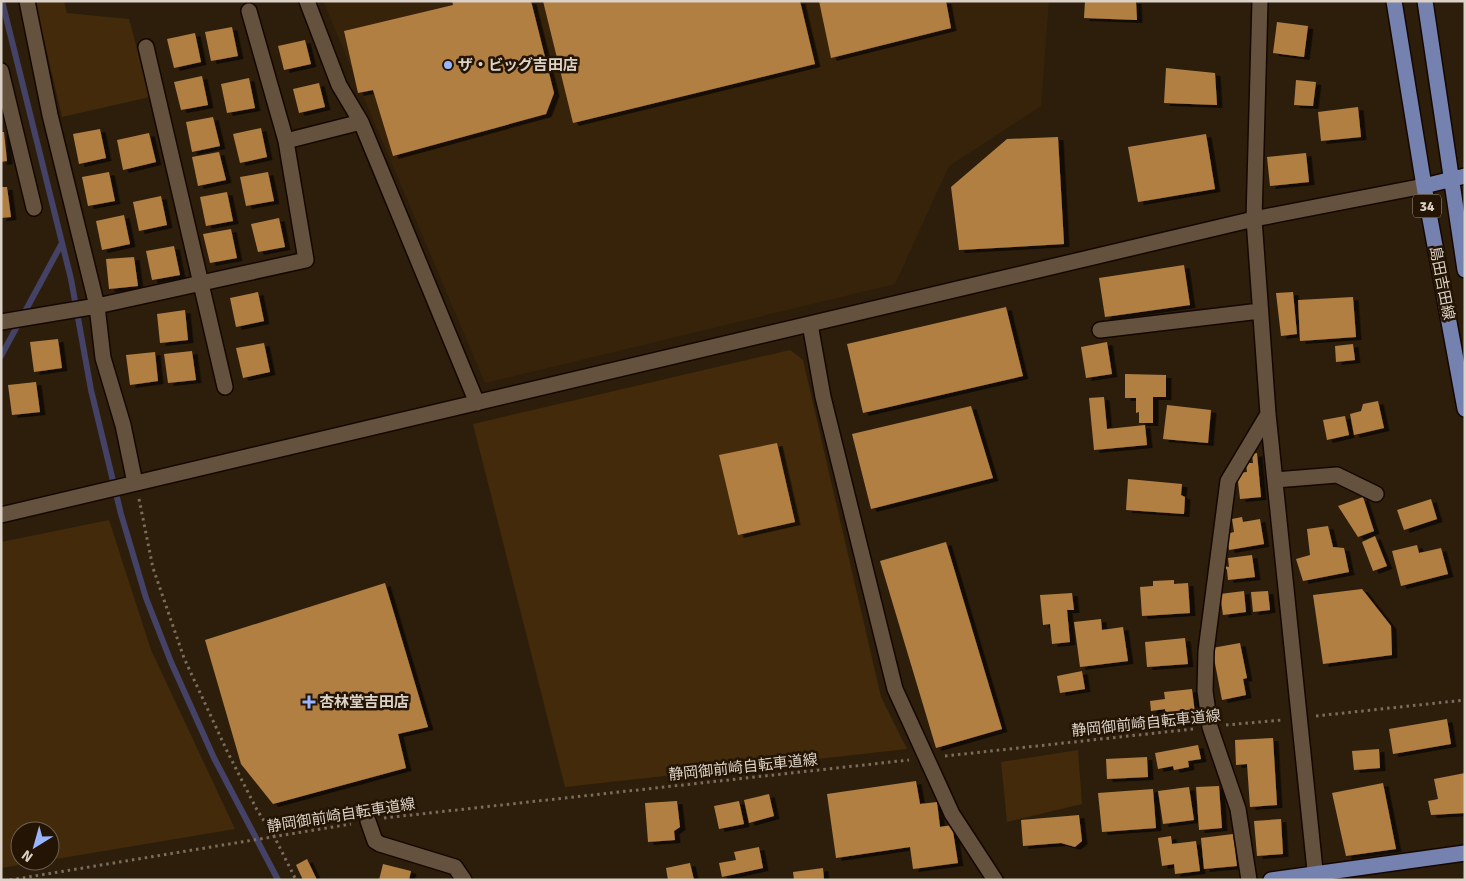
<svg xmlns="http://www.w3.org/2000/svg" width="1466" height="881" viewBox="0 0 1466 881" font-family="Signika,'Noto Sans JP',sans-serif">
<defs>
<filter id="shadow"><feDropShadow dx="5.5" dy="3" stdDeviation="0" flood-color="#0009"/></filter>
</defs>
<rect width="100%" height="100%" fill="#2d1e0c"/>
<path fill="#37230a" d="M323,1H1049L1041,106L949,166L895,284L485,383Z"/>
<path fill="#422a0b" d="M35,1H64L67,13L129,19L150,97L62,117Z
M790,350L803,360L881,697L907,749L565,787L473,424Z
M109,520L151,650L235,829L50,860V831H20V861H44L1,868V542Z
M1078,750L1082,804L1007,822L1001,762Z"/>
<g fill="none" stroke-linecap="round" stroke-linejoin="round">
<path stroke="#444266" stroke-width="6" d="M2,1L71,279L91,390L121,514L146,598L171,662L214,758L278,880
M1,356L62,243"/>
</g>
<path fill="#b27f42" filter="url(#shadow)" d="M452,1H531L554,93L546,114L393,156L373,90L358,93L344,31L453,5Z
M543,1H800L815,64L573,123Z
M819,1H946L951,28L831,58Z
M1085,1H1136L1137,20L1084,18Z
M1277,22L1308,26L1304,57L1273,53Z
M232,27L238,56L211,61L205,32Z
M195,33L201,62L174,68L167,39Z
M305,40L311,64L284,70L278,46Z
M1166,68L1215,73L1217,105L1164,103Z
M202,76L208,105L181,110L174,82Z
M249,78L255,108L227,113L221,84Z
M1296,80L1316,82L1313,106L1294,105Z
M319,83L325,107L299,113L293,89Z
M1358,107L1361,137L1321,141L1318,112Z
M213,117L220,146L192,152L186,122Z
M261,128L267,157L240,163L233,134Z
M100,129L106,158L79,164L73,134Z
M1,132H4L7,161L1,162Z
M149,133L156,162L123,170L117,140Z
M1206,134L1215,189L1138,202L1128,147Z
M1058,137L1064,244L959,250L951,187L1007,139Z
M219,152L226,180L198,186L192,157Z
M1306,153L1309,182L1270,186L1267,157Z
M109,172L115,201L88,206L82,177Z
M268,172L274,201L246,206L240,177Z
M1,187H7L11,217L1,218Z
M227,192L233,221L206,226L200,197Z
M161,196L167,225L139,231L133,202Z
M124,215L130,244L102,250L96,221Z
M279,218L285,247L258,252L251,224Z
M231,229L237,258L210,263L203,234Z
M174,246L180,275L152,280L146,251Z
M134,257L138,286L109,289L106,259Z
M1184,265L1190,305L1105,317L1099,278Z
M258,292L264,321L236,327L230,298Z
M1293,292L1297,334L1281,336L1276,293Z
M1353,297L1356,337L1300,341L1298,300Z
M1006,307L1023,376L863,413L847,344Z
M185,310L188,340L160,343L157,314Z
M58,339L62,368L34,372L30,342Z
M1107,342L1112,374L1086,378L1081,347Z
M264,343L270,372L243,378L236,348Z
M1353,344L1355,360L1336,362L1335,346Z
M192,351L196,380L168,383L164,354Z
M155,352L158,381L130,385L126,355Z
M1125,374L1166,375V397H1153V423H1139V412L1136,413V398H1125Z
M36,382L40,412L12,415L8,385Z
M1104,397L1107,429L1145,425L1147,445L1094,450L1089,398Z
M1378,401L1384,428L1354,435L1350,414L1361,411L1363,404Z
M1167,405L1211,410L1208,443L1163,439Z
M971,406L993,478L871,509L852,434Z
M1345,416L1349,435L1327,440L1323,420Z
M777,443L795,522L738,535L719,455Z
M1257,453L1261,497L1240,499L1237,473L1247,472L1246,463H1253L1252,454Z
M1128,479L1182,484L1181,495L1185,497L1184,514L1126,510Z
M1363,497L1374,531L1358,537L1338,506Z
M1431,499L1437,519L1404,530L1397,510Z
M1242,517L1243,522L1260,519L1264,544L1229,550L1226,534L1234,532L1232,519Z
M1328,526L1333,547L1344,548L1349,572L1303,581L1296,559L1310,555L1307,529Z
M1375,536L1387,566L1373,571L1362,542Z
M946,542L1002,729L936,748L880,561Z
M1417,545L1419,553L1441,548L1448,574L1401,586L1392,551Z
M1252,555L1255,577L1228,580L1227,570L1224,566L1229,567L1228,558Z
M1174,580V584L1188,583L1190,613L1142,616L1140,587L1153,586V581Z
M385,583L428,727L398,734L406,768L273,804L241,764L205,640Z
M1362,589L1391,626L1392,655L1323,664L1313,595Z
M1244,591L1246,612L1223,615L1220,594Z
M1268,591L1270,610L1253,612L1251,592Z
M1072,593L1074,610H1067L1070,642L1052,644L1050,624L1043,625L1040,595Z
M1101,619L1102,630L1123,627L1128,661L1080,667L1074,622Z
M1185,638L1188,664L1147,667L1145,642Z
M1240,643L1247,678L1243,679L1246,695L1222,700L1212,648Z
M1082,671L1085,689L1060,693L1057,676Z
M1192,689L1196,722L1177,724V718L1166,719L1165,709L1151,711L1150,701L1165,699L1164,692Z
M1447,719L1451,744L1393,754L1389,729Z
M1273,738L1277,805L1250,807L1247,764L1236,765L1235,740Z
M1198,745L1201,759L1188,761L1189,767L1174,770L1173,766L1158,769L1155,753Z
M1379,749L1380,768L1354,770L1352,751Z
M1147,757L1148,777L1107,779L1106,759Z
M1465,773V813L1431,815L1428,801L1438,799L1434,779Z
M916,781L920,804L937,802L940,827L952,825L958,863L913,869L910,847L836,858L827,794Z
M1383,783L1396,849L1346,856L1332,793Z
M1219,786L1222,828L1199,830L1196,787Z
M1189,787L1194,820L1163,824L1158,791Z
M1153,789L1156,828L1102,832L1098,793Z
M769,794L774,816L749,823L744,800Z
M677,801L680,827L674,831L675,840L648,842L645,803Z
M739,801L744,824L719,829L714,806Z
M1079,815L1082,841L1075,847L1061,843L1023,846L1021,820Z
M1281,819L1283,854L1257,856L1254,821Z
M1233,834L1237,866L1204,869L1201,838Z
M1171,836L1172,844L1196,841L1200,871L1175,874L1174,864L1162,866L1158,838Z
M759,847L763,868L722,877L719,863L736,860L734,852Z
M307,859L317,880H303L296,865Z
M690,863L694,880H668L666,868Z
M383,864L411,871L409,880H379Z
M823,868L824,880H794L793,872Z"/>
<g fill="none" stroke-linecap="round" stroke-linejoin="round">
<g stroke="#150700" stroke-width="18">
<path id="minor" d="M27,1L50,115L97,306L103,358L123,425L135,483
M1260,1L1254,219L1268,414L1316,880
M146,47L225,387
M1,71L34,208
M361,122L477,403
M286,141L361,122L339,85L307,1
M1,322L97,306L306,260L286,141L249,11
M810,324L823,397L895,689L952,814L995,880
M1100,330L1260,311
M1275,480L1337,475L1376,494
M1,515L1254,219L1424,186
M368,821L375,841L380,844L455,867L464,880
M1249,880L1238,809L1210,727L1205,691L1206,651L1228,481L1268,414"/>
</g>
<g stroke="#150700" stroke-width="18">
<path id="major" d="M1394,1L1424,186L1465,409
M1425,1L1465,270
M1424,186L1465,176
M1271,880L1465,853"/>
</g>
<path stroke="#7a6d5e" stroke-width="3" stroke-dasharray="2.5 4" stroke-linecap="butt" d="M139,499L153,568L184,658L227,751L257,810L274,836L296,880
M1316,716L1465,700
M1226,725L1282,720
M945,756L1193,729
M384,818L909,760
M10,880L351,824"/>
<use href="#minor" stroke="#64523f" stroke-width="15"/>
<use href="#major" stroke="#7582af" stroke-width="15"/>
</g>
<g fill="#99b5fd" stroke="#231404" stroke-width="2">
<circle cx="448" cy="65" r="5"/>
<path d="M306.5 694.5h5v5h5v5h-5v5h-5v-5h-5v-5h5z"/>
</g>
<g text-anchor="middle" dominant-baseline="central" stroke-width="5" stroke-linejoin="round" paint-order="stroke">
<rect fill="#231404" stroke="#a4998c" stroke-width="1" x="1413" y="194.5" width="28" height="23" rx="4"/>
<g font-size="14" font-weight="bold" fill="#dcd2c7">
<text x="1427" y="206">34</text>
</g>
<g font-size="15" font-weight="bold" fill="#dcd2c7" stroke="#231404" text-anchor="start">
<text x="458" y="65">ザ・ビッグ吉田店</text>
<text x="319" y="702">杏林堂吉田店</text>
</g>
<g font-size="15" fill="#dcd2c7" stroke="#231404">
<text transform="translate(1442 283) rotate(79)">島田吉田線</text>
<text transform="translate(1146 723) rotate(-6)">静岡御前崎自転車道線</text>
<text transform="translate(743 767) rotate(-6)">静岡御前崎自転車道線</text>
<text transform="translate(341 815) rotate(-9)">静岡御前崎自転車道線</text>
</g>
</g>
<rect width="1466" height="881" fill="none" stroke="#dcd2c7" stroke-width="5"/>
<g transform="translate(35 846) rotate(217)"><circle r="24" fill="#231404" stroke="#6d6052"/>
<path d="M0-4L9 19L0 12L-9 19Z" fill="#99b5fd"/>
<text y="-8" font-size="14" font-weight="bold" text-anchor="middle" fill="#dcd2c7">N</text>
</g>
</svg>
